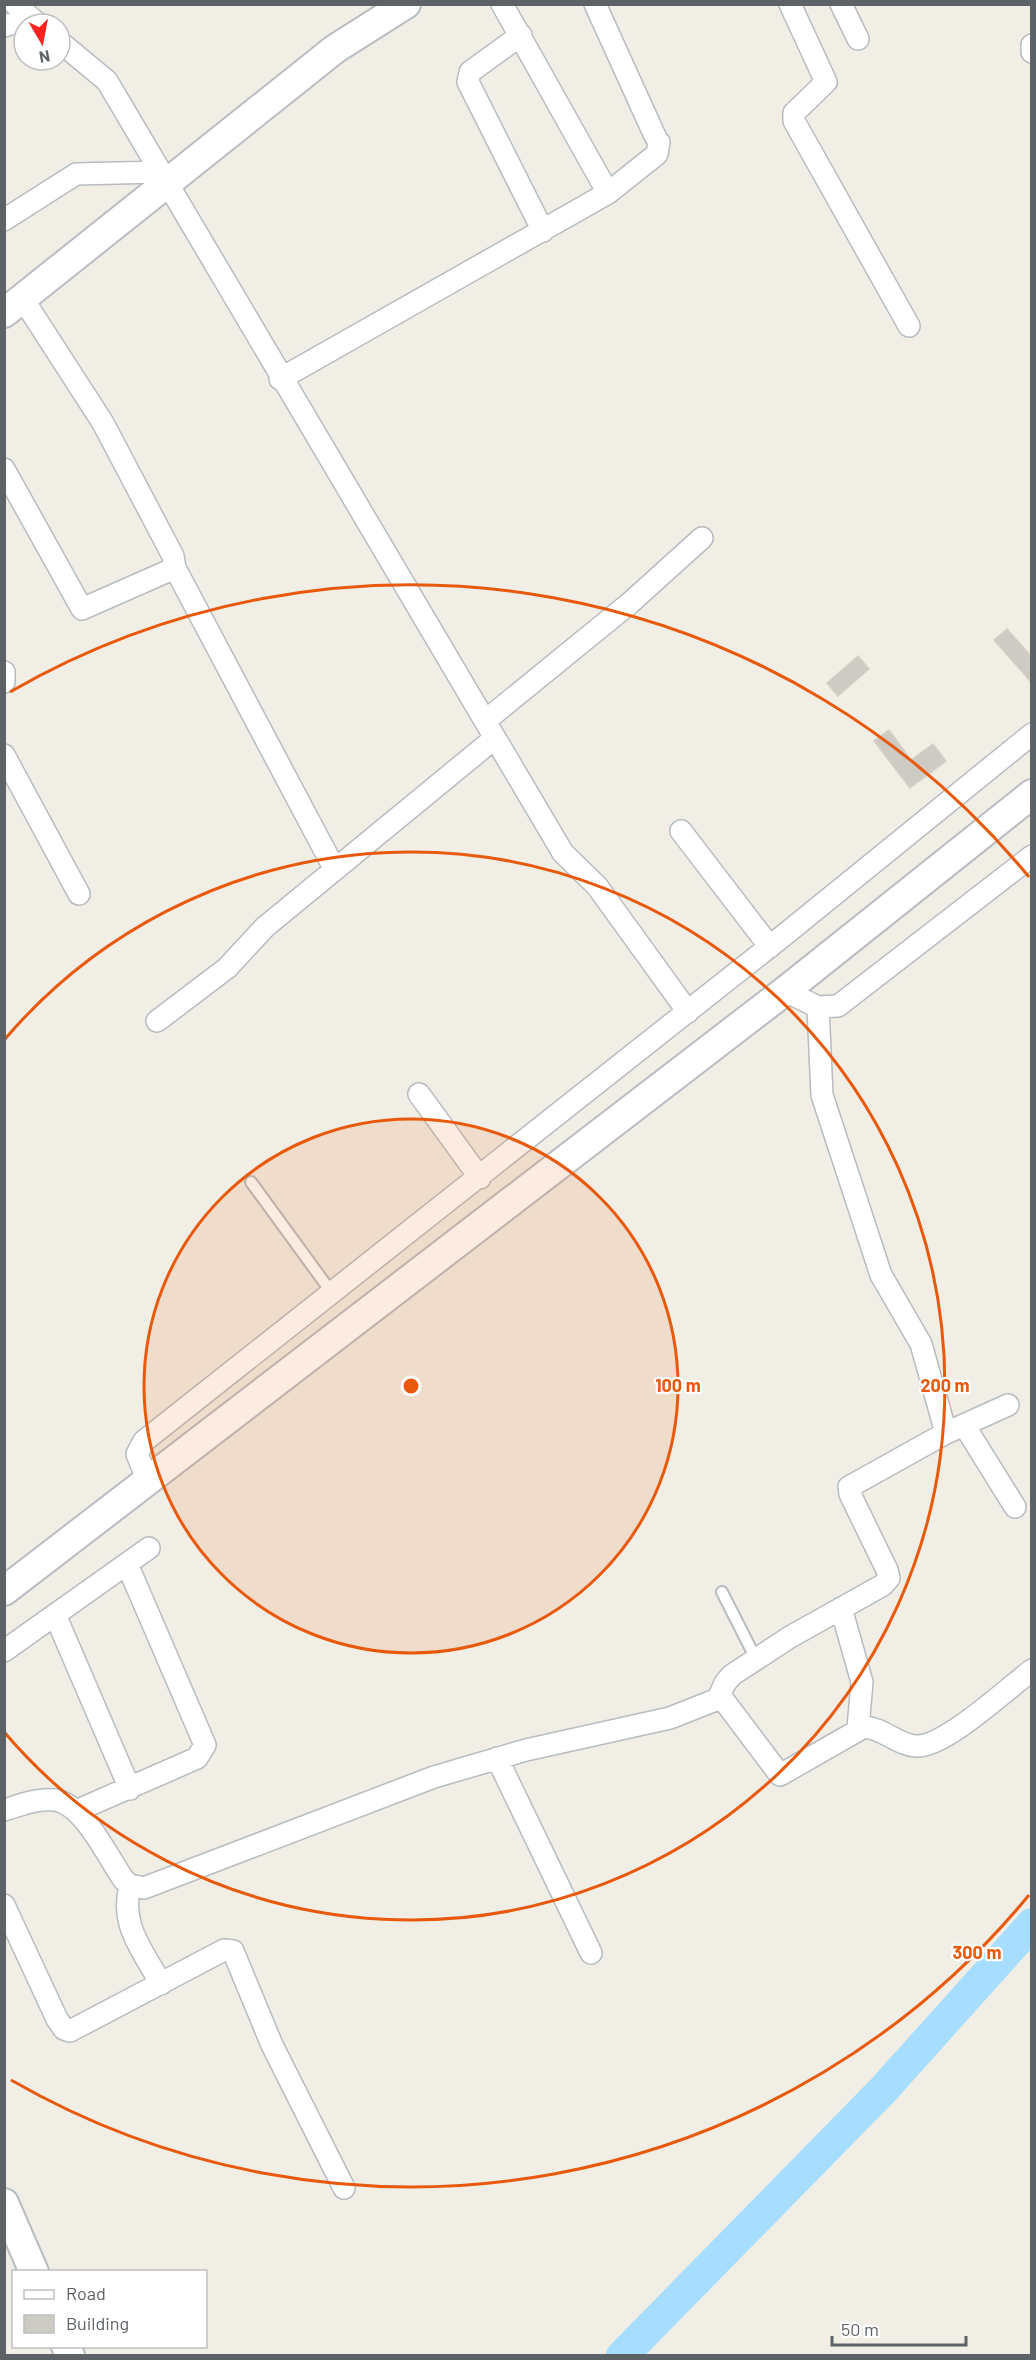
<svg xmlns="http://www.w3.org/2000/svg" width="1036" height="2360" viewBox="0 0 1036 2360" font-family="Barlow,sans-serif">
<rect width="100%" height="100%" fill="#f1eee5"/>
<g fill="none" stroke-linecap="round" stroke-linejoin="round">
<path stroke="#a7deff" stroke-width="32" d="M622,2356L883,2090L1032,1924"/>
</g>
<path fill="#cecac4" stroke="#d6cfc3" stroke-width="1.5" d="M1007,629L1032,657V683L994,640Z
M858,656L869,669L838,696L827,683Z
M889,730L911,760L933,744L946,761L910,788L874,741Z"/>
<g fill="none" stroke-linecap="round" stroke-linejoin="round">
<g stroke="#b8bcc0" stroke-width="14">
<path id="lane" d="M251,1182L332,1293
M722,1592L756,1659"/>
</g>
<g stroke="#b8bcc0" stroke-width="24">
<path id="street" d="M15,4L38,24
M502,4L608,193
M595,4L655,136
M790,4L826,82L794,113V121L909,326
M841,4L858,39
M4,26L31,18
M521,35L470,72L468,82L543,231
M60,42L107,81L563,853L597,886L688,1012
M1032,45V52
M4,220L76,174L159,172
M23,299L103,423L173,556L175,568L334,868
M280,379L608,193L657,154L659,142
M4,469L82,609L175,568
M4,672V682
M485,721L630,603L702,538
M4,755L79,894
M681,831L770,947
M785,991L818,1007L838,1006L1032,856
M818,1007L822,1095L881,1275L921,1344L946,1433
M157,1021L227,968L265,927L495,738
M419,1094L480,1178
M964,1425L1015,1507
M148,1481L137,1454L144,1441L783,936L1032,734
M841,1608L862,1682L858,1728
M56,1617L130,1789
M4,1651L149,1548
M718,1699L725,1683L732,1675L790,1637L883,1585L889,1578L887,1570L850,1494L849,1487L946,1433L1008,1405
M497,1758L591,1953
M4,1810C21,1805 38,1798 55,1800C84,1804 108,1858 124,1880L130,1885L144,1888L434,1777L526,1750L670,1718L718,1699L725,1702L780,1775L864,1727C883,1728 898,1745 916,1746C944,1748 1008,1688 1032,1670
M76,1811L197,1758L205,1745L127,1564
M130,1885C120,1926 142,1949 161,1984
M4,1905L57,2019L64,2029L70,2031L224,1950L233,1951L272,2045L344,2188"/>
</g>
<g stroke="#b9bdc2" stroke-width="32">
<path id="secondary" d="M4,313L335,49L406,4
M4,1591L785,991L1032,794
M4,2203L34,2272
M66,2346L70,2356"/>
</g>
<use href="#lane" stroke="#fff" stroke-width="10"/>
<use href="#street" stroke="#fff" stroke-width="21"/>
<use href="#secondary" stroke="#fff" stroke-width="28"/>
</g>
<circle cx="411" cy="1386" r="267" fill="#e8590c" fill-opacity=".12"/>
<g fill="none" stroke="#e8590c" stroke-width="3">
<circle cx="411" cy="1386" r="267"/>
<path d="M5 1039A534 534 0 1 1 5 1733"/>
<path d="M1029 1895A801 801 0 0 1 11 2080M10 692A801 801 0 0 1 1029 877"/>
</g>
<circle cx="411" cy="1386" r="9" fill="#e8590c" stroke="#fff" stroke-width="3"/>
<g font-size="18" text-anchor="middle" font-weight="bold" fill="#e8590c" stroke="#fff" stroke-width="4.5" stroke-linejoin="round" paint-order="stroke">
<text x="678" y="1392">100 m</text>
<text x="945" y="1392">200 m</text>
<text x="977" y="1959">300 m</text>
</g>
<rect width="1036" height="2360" fill="none" stroke="#5d6267" stroke-width="12"/>
<rect x="12" y="2270" width="195" height="78" fill="#ffffff" stroke="#bec0c2" stroke-width="1.5"/>
<rect x="24" y="2290" width="30" height="9" fill="#ffffff" stroke="#bec0c2" stroke-width="1.5"/>
<text x="66" y="2300" font-size="18" fill="#5d6267">Road</text>
<rect x="24" y="2315" width="30" height="18" fill="#cecac4" stroke="#bec0c2" stroke-width="1.5"/>
<text x="66" y="2330" font-size="18" fill="#5d6267">Building</text>
<g transform="translate(42 42) rotate(170)"><circle r="28" fill="#ffffff" stroke="#bec0c2" stroke-width="1.5"/>
<path d="M0-4.5L10 22L0 15L-10 22Z" fill="#fc2320"/>
<text y="-9" font-size="16" font-weight="bold" text-anchor="middle" fill="#5d6267">N</text>
</g>
<path d="M832 2336v9h134v-9" fill="none" stroke="#5d6267" stroke-width="3"/>
<text x="841" y="2336" font-size="18" fill="#5d6267" stroke="#ffffff" stroke-width="4.5" paint-order="stroke">50 m</text>
</svg>
